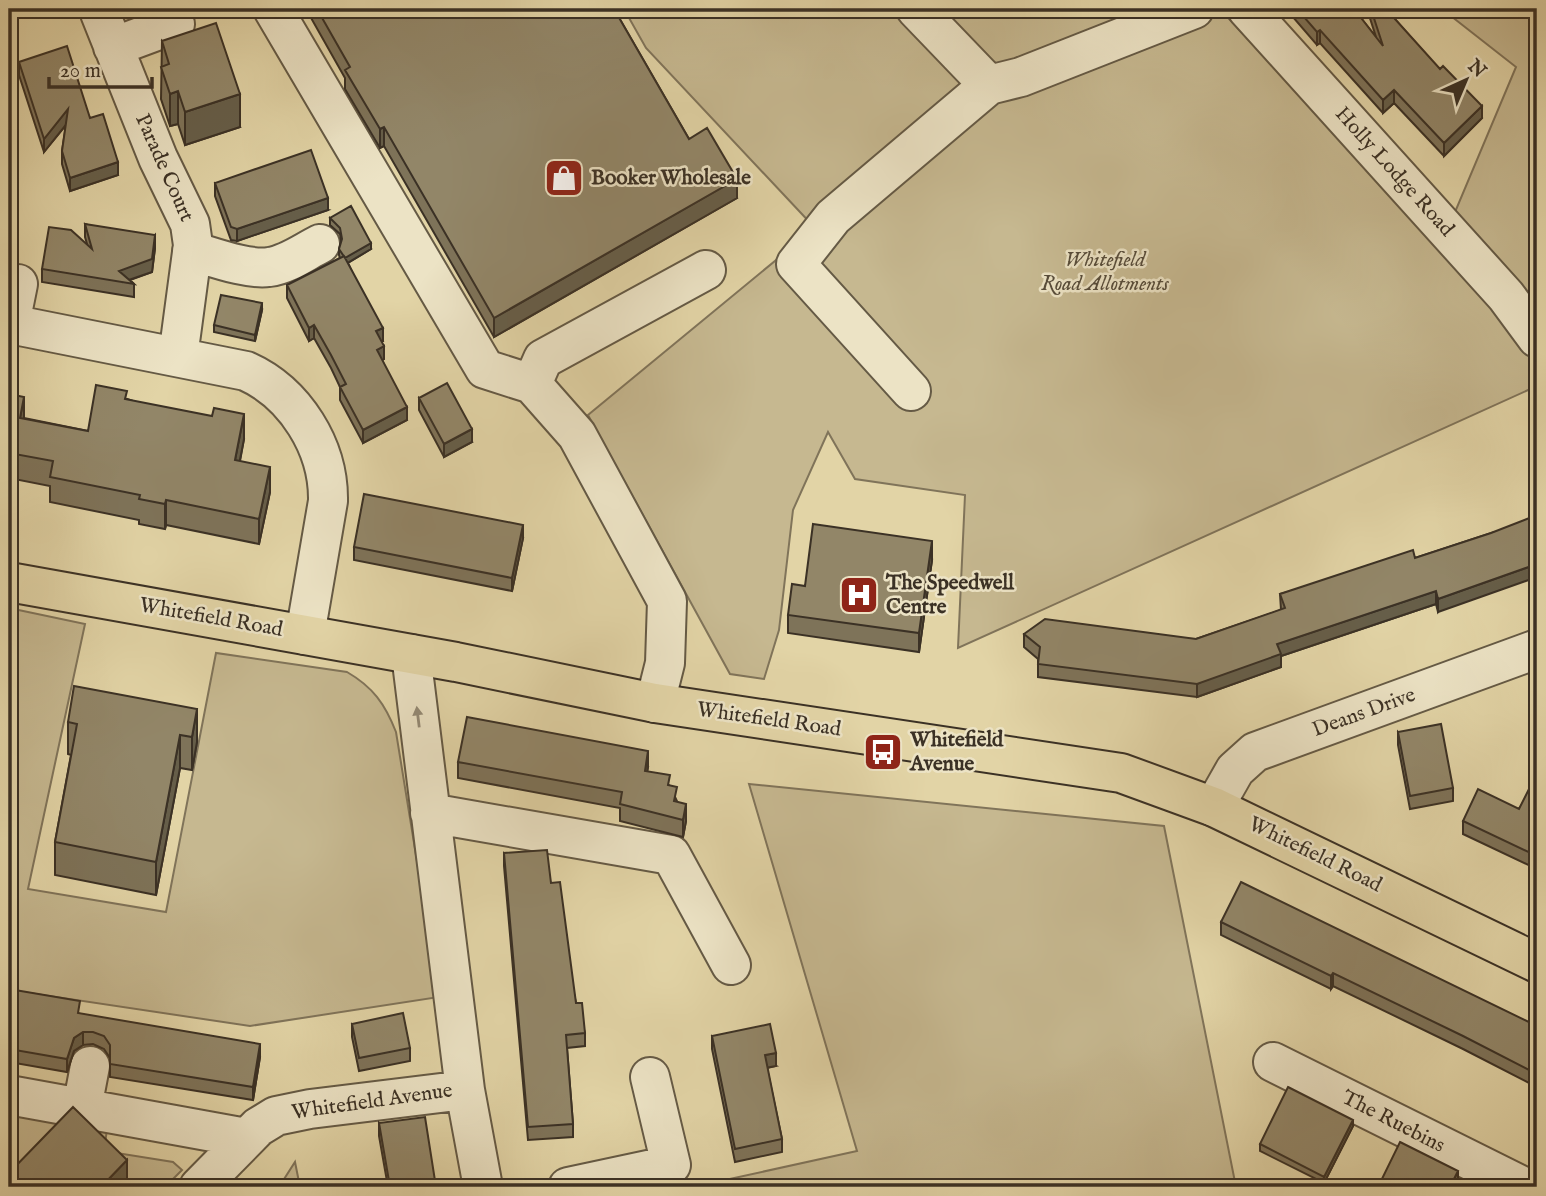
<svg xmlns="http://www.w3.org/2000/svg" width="1546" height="1196" viewBox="0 0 1546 1196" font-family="'IM FELL English',serif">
<rect width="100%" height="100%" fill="#e2d4a6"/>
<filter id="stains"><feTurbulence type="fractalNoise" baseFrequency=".00286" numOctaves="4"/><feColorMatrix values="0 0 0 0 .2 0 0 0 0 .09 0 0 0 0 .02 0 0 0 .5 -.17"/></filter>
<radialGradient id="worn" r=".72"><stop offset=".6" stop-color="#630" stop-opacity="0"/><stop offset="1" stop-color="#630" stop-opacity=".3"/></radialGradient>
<path fill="#c6b890" stroke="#80745a" stroke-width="2" d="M624,9H1220L1533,348L1537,355V386L958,648L965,495L855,479L828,432L793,510L779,630L764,679L730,674L588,415L815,228L646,48Z
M1442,9H1537V302L1455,212L1516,67Z
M9,608L85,624L28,889L166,912L216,653L347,672C373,687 385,704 396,732L439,997L250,1026L9,990Z
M749,784L1164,826L1236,1187H693L857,1151Z
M11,1107L108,1122L104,1151L173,1162L182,1170L165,1187H9Z
M295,1162L300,1187H279Z"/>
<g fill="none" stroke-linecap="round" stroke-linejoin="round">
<g stroke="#655a45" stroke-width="42">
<path id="minor" d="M273,9L485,369L532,384L577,435L667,601L665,663L655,703
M916,9L989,85
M1247,9L1506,296L1537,338
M100,13L158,158L190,224L193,245L178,357
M113,47L175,24
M192,251C213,257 247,270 269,267C287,265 304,252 320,244
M10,324L246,371C295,393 329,447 328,501L305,635
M9,329L18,284
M532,384L543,359L706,270
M911,391L796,264L833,217L989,85L1021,77L1194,9
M411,654L465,1090L483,1187
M1214,807L1235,770L1255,752L1537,649
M430,813L671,855L731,965
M1273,1062L1524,1187
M9,1095L246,1138
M82,1108L90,1066
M199,1187L258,1127L276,1116L310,1109L465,1090
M568,1187L671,1165L650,1077"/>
</g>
<g stroke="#3b3125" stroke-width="42">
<path id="major" d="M9,582L456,662L655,703L1121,773L1214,807L1537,963"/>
</g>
<use href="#minor" stroke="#ece3c5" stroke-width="38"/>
<use href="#major" stroke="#e2d4a6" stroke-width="38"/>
</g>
<path fill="#7e7359" stroke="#3b3125" stroke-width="2" d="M306,9H614L689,139L737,198L494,337L384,146L380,148L345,89V78Z
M1286,9H1354L1376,37L1367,9H1386L1482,118L1444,156L1394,103L1383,113L1320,43L1317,45Z
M162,41L240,127L185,145L178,124L170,126L161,99Z
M19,62L90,118L118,175L70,191L62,164V151L66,125L44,152L19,75Z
M215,183L328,210L237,241L231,240L215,196Z
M330,218L371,249L348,263L383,341L381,342L384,359L382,360L407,420L363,443L340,400V387L331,368L314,338L309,341L287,298V285L340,258L339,255V249L341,241L340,234L330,225Z
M85,224L155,248L152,272L130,280L134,284V297L42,282V269L87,244L85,237Z
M262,310L255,341L214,332V325Z
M9,394L24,418L88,431L127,399L244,439L240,461L270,492L259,544L166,525L165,529L139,524V520L50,502V486L9,478Z
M419,398L472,442L444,457L419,410Z
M1491,533L1438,612L1436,604L1281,656V667L1197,697L1038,677V659L1024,647V634L1196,639L1281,610L1280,594L1415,558Z
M523,538L512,591L354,560V547Z
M932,560L919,652L788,633V615L805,586Z
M197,709V742L192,770L180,768L156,895L55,875V842L71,755L68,754V722Z
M1398,732L1453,788V801L1410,809L1398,745Z
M458,762L648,767L647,771L670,786L686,821L683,837L620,821V808L458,778Z
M1537,780V869L1463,834V821L1519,809Z
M504,853L551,883L576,1003L585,1033V1046L567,1048L573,1124V1137L528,1140L504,866Z
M1221,922L1537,1026V1087L1463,1049L1333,986L1331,989L1221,935Z
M9,989L80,1014L260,1057L253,1100L110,1077V1058L104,1049L93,1044L83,1045L74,1051L67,1072L9,1062Z
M352,1024L410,1048V1061L359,1071L352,1037Z
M712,1036L776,1066L767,1068L782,1139V1152L735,1162L712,1049Z
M379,1123L436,1187H388L379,1136Z
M1353,1126L1324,1183L1260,1151V1144Z"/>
<path fill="#665e49" stroke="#3b3125" stroke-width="2" d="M1320,30V43L1317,45V32Z
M1394,90V103L1383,113V100Z
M178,91V124L170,126V94Z
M240,94V127L185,145V112Z
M1482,106V118L1444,156V143Z
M68,109V122L44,152V139Z
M384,127V146L380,148V129Z
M118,162V175L70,191V178Z
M10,167V192L9,194V169Z
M737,179V198L494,337V318Z
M328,198V210L237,241V229Z
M155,235V248L152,272L123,282L119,271Z
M371,243V249L344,265V258Z
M262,303V310L255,341V335Z
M314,325V338L309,341V328Z
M383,328V341L376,344V331Z
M384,346V359L377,363V350Z
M24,397V422L20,418Z
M407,407V420L363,443V430Z
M244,414V439L235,485V460Z
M472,429V442L444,457V444Z
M270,467V492L259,544V519Z
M166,500V525L165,529V504Z
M523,525V538L512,591V578Z
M932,541V560L919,652V633Z
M1537,564V577L1438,612V599Z
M1436,591V604L1281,656V667L1197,697V684L1277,644Z
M197,709V742L192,770V737Z
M180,735V768L156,895V862Z
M648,751V767L645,787V771Z
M686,804V821L683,837V820Z
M1333,973V986L1331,989V976Z
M83,1032V1045L74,1051L67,1072V1059L74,1038Z
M260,1044V1057L253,1100V1087Z
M776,1053V1066L765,1068V1055Z
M1353,1120V1126L1324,1183V1177Z
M127,1160V1187H101Z
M1458,1171V1179L1454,1187H1450Z"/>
<path fill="#928668" stroke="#3b3125" stroke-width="2" d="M317,9H614L689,139L707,128L737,179L494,318L384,127L380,129L345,70L350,67Z
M1297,9H1354L1383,46L1371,9H1386L1440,69L1443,66L1482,106L1444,143L1394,90L1383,100L1320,30L1317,32Z
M216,23L240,94L185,112L178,91L170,94L161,67L169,64L162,41Z
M67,46L90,118L103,114L118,162L70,178L62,151L68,109L44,139L19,62Z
M311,150L328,198L237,229L231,227L215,183Z
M351,206L371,243L345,258L339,249L342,239L340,228L330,218Z
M85,224L155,235L152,259L119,271L134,284L42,269L49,227L71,230L92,249Z
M344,256L383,328L376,331L384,346L377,350L407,407L363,430L340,387L346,384L331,355L314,325L309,328L287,285Z
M221,295L262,303L255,335L214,325Z
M447,383L472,429L444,444L419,398Z
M96,385L127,391L125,399L212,416L214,408L244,414L235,460L270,467L259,519L166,500L165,504L139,499L140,495L50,477L53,461L9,453V394L24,397L20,418L88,431Z
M364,494L523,525L512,578L354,547Z
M1537,515V564L1438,599L1436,591L1277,644L1281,654L1197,684L1038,664L1040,647L1024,634L1045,619L1196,639L1285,608L1280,594L1413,550L1415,558L1491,533Z
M813,524L932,541L919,633L788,615L792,584L805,586Z
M74,686L197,709L192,737L180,735L156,862L55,842L77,724L68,722Z
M467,717L648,751L645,771L670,775L668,785L677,787L674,801L686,804L683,820L620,804L622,792L458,762Z
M1441,724L1453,788L1410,796L1398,732Z
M1536,775L1537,780V856L1463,821L1478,789L1519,809Z
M547,850L551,883L560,882L576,1003H582L585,1033L566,1035L573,1124L528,1127L504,853Z
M1241,882L1537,1026V1074L1463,1036L1333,973L1331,976L1221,922Z
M9,989L80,1001L78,1013L260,1044L253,1087L110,1064V1045L104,1036L93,1032H83L74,1038L67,1059L9,1049Z
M403,1013L410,1048L359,1058L352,1024Z
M770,1024L776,1053L765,1055L782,1139L735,1149L712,1036Z
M1288,1087L1353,1120L1324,1177L1260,1144Z
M73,1107L127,1160L101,1187H9V1173Z
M425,1117L436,1187H390L379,1123Z
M1400,1142L1458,1171L1450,1187H1378Z"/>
<defs><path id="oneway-solid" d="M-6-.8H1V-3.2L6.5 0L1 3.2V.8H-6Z" transform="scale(1.75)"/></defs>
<use fill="#948a75" href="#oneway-solid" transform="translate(418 717) rotate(-97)"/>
<defs>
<g id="shop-square" transform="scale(2.0125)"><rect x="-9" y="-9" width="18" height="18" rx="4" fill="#8f2418" stroke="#ece3c5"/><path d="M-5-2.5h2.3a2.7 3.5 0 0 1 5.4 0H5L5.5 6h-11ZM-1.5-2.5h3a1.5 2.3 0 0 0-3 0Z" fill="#fff"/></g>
<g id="hospital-square" transform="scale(2.0125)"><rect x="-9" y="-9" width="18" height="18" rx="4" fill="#8f2418" stroke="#ece3c5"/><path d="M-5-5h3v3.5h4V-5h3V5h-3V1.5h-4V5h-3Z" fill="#fff"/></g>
<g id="bus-square" transform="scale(2.0125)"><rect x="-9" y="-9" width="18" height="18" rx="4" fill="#8f2418" stroke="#ece3c5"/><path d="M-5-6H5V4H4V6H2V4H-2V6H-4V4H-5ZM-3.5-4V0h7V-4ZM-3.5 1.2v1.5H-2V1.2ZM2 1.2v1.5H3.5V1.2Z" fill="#fff"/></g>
</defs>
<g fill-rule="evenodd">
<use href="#shop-square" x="564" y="178"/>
<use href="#hospital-square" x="859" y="595"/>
<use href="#bus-square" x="883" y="752"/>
</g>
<g text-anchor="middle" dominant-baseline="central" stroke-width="5" stroke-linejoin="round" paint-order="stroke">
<g font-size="21" fill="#3b3125" stroke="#ece3c5">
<text transform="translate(164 168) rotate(66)">Parade Court</text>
<text transform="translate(1394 172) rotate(48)">Holly Lodge Road</text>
<text transform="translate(211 618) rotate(10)">Whitefield Road</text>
<text transform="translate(1364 713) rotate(-20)">Deans Drive</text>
<text transform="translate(769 720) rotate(8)">Whitefield Road</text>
<text transform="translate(1315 855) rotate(26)">Whitefield Road</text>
<text transform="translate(372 1102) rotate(-8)">Whitefield Avenue</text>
<text transform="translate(1393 1122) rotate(27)">The Ruebins</text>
</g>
<g font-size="21" font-weight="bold" fill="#3b3125" stroke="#ece3c5" text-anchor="start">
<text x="591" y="178">Booker Wholesale</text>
<text x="886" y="583">The Speedwell<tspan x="886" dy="24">Centre</tspan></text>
<text x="910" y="740">Whitefield<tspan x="910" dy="24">Avenue</tspan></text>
</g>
<g font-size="21" font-style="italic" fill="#574c3a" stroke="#ece3c5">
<text x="1105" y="260">Whitefield<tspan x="1105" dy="24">Road Allotments</tspan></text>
</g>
</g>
<rect width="1546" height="1196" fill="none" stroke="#e2d4a6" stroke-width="35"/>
<rect x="10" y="10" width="1525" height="1175" fill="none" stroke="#3b3125" stroke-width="3.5"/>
<rect x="18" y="18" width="1511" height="1161" fill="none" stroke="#3b3125" stroke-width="2"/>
<g transform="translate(1466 80) rotate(44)" stroke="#ece3c5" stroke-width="5" paint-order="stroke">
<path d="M0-5L12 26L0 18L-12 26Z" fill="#3b3125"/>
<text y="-10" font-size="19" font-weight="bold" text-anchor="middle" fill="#3b3125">N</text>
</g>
<path d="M49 77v10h103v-10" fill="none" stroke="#3b3125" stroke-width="3.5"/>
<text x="60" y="77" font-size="21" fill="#3b3125" stroke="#ece3c5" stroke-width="5" paint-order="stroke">20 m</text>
<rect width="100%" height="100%" filter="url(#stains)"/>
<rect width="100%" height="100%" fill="url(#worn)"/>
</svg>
